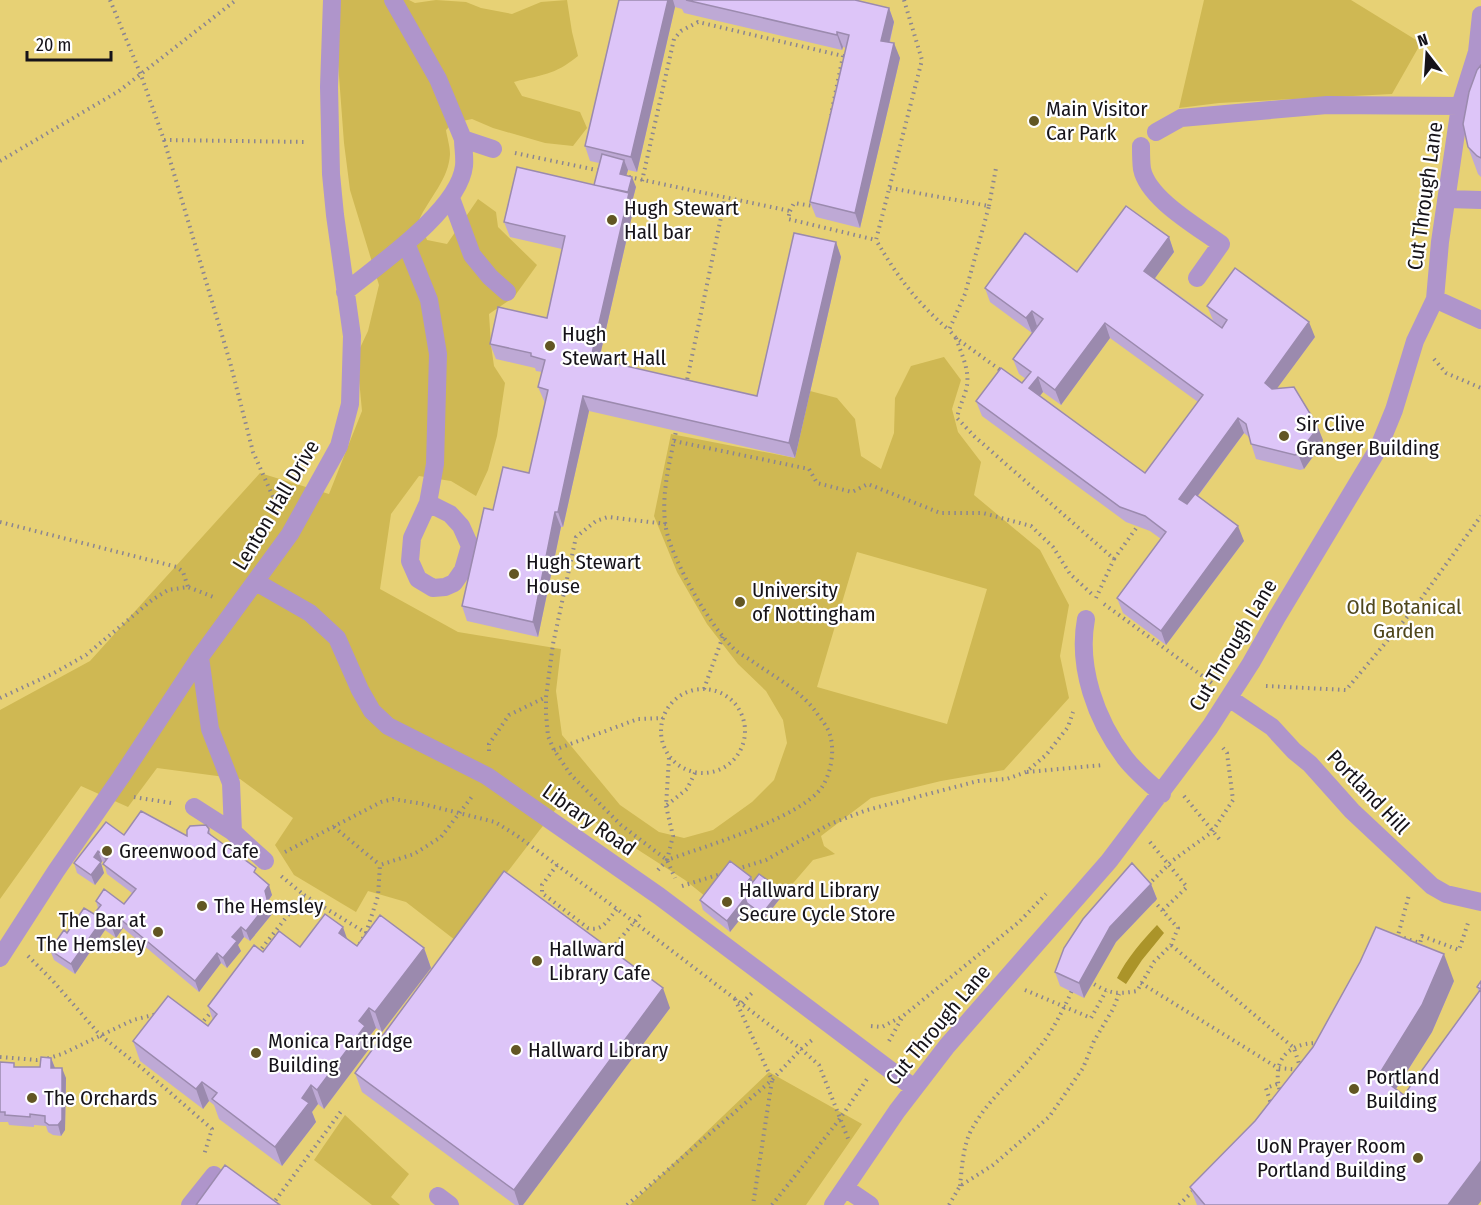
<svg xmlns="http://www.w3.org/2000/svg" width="1481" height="1205" viewBox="0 0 1481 1205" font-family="'Fira Sans Condensed',sans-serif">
<rect width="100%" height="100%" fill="#f0e9fa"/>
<path fill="#e7d175" d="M0,0H1481V1205H0Z"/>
<path fill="#cfb853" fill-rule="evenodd" d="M339,0H409L415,3L436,0L466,2L481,8L512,14L541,2L567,0L572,32L578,56C553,76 543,74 514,82L522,96L580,112L587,128L573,146L545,143L493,128L472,119L453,123L446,130C447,137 450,146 450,154C449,179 429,198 419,220L427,240L447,244L478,199L496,212L498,227L537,265L514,297L489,314L491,345L494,366L505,383L497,436L488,470L476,496L451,481L419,476L391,514L380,589L458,632L561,649L556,691L562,735L620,805L659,832L684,838L713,830L752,802L774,780L787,743L783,720L766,691L738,664L707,624L677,572L654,516L671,434L795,458L810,391L837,398L855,419L861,456L881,469L894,433L895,398L911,366L944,357L961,380L952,409L958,432L981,462L974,495L1040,550L1069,605L1060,656L1069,698L1004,770L941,781L871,798L821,836L824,846L835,854L813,860L782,896L761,879L711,901L685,880L562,801L455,940L406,902L368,891L356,912L294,875L275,845L293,818L240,779L157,768L128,807L81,786L0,899V710L90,661L260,473L329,494L362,411L359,379L360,348L368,331L379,285L350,190L344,143L336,36ZM857,552L987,589L947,724L817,687Z
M1204,0H1351L1421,43L1392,94L1219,103L1179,108Z
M769,1072L862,1124L806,1205H630Z
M345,1115L409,1174L391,1197L400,1205H372L314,1160Z"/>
<path fill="#ab9429" d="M1157,925L1164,933L1142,960L1126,984L1117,978C1127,958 1142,941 1157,925Z"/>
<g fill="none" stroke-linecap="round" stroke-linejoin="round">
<path stroke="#8b8591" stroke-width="4" stroke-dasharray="1.5 4.5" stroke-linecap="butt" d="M110,0L141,75L164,140L230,362L253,452L278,508
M904,0L922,60L876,240C897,276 917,303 949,330
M164,140L307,142
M515,153L601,171
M0,161L119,91L236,0
M629,177L790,211L788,219L876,240
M642,181L674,39L681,31L698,22L843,56L831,115
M890,188L989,206L965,294L949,330L956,338L1003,372
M989,206L996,168
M790,211L794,203L813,206V205
M956,338C962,356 971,372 966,390C963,400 959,408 957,418L974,436L1114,559L1096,598
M1434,359L1446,373L1481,388
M686,385L725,198
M674,441L809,469L817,483L852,492L868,484L940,513H983L1031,526L1053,547L1070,574L1094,596
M0,522L177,567L183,572L188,587
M666,524L608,517L596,521L576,537L553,644L546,697V714L548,736L554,750L571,775L621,825L667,860L675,878
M1114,559L1137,527
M1104,604L1212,683
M1266,686L1346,690L1413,610L1481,516
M661 731a42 42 0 1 1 84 0a42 42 0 1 1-84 0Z
M704,689L723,636
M0,698L54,673L86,655L152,600L168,590L188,587L216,598
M554,750L638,719L663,718
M489,751V744L509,715L546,697
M1027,772L1103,765
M1184,796L1220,840
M134,797L171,803
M667,805L687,789L695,773
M334,827L380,865
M1150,842L1187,887L1163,910
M285,852L381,802L393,799L423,804L495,822L516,835L617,909L801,1049L819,1065L849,1141
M667,860L673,836L666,806L669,758
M557,865L542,885V893L588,928C603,932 608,919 617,909
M737,869L766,860L830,824L867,810L978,781L1007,779L1026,772L1046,755L1068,727L1073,712
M658,870L667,860C703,847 801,818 822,787C831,773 835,751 830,735C828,727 820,718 816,712C800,690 773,676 752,661C746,657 738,653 733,648C710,625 681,574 670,543C657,508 669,466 676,431
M1148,885L1172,861L1212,832L1233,800L1227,753L1223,748
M682,886L724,873
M304,895L366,933L359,945
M366,933L378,896L380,865L414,854L441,837L474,794
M1404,938L1420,943L1422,936L1459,950L1468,923
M1397,939L1409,895
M258,953L304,895L281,876
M608,953L642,913
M28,956L53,981L100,1035L143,1069L212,1129L204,1155
M1089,981C1108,993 1115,995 1137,991L1154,962L1171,945L1178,928L1152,899
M1141,983L1278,1068L1301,1070L1294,1048L1171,945
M1025,990L1091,1018L1106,991
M735,999L772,1080L753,1205
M742,1003L752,993
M200,1025L213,1010
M871,1026L882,1027L903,1016L1019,922L1046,894
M889,1041L903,1016
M0,1057L37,1060L46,1059L62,1054L133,1020L157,1014
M1281,1095C1271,1064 1284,1043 1318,1043
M1272,1107L1266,1088L1277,1084
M960,1186C962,1167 963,1143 973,1127C990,1097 1018,1075 1039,1048C1053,1030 1064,1009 1073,988
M272,1205L342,1110
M627,1205L772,1080L801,1049L812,1040
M772,1205L839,1120L867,1079
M949,1205L960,1186L993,1165L1049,1117L1083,1068L1094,1041L1113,1009L1119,994
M1179,1205L1194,1190"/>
<path stroke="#af95cb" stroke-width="18" d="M393,0L438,79L463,139L493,149
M1156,132L1181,118L1327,105L1460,106
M1141,146C1141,153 1141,162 1142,169C1148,199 1198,227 1221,244L1197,278
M451,198L472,255L490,277L507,292
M1447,199L1481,200
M406,243L429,300L438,354L435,464L428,503L412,538L410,561L418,579L433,588L445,587L454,583L463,570L470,546L461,526L450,514L428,503
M345,292C378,265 459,210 464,166C465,158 463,147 463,139
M1435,299L1481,320
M256,582L310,613L337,638L360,690L372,711L388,726L487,776L659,896L914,1088
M1086,619C1077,667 1096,720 1125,758C1135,771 1149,783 1162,794
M200,657L210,729L231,783L233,832
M1229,698L1272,727L1294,751L1310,764L1352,811L1432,886L1446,894L1481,902
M194,807L233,832L265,861
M0,958L56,871L121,777L200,657L290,534L339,446L350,404L352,336L335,215L331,174L329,87L332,0
M845,1188L870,1205
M438,1196L450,1205
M190,1205L214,1175
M833,1205L897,1111L947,1046L1109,861L1210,727L1251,663L1277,617L1378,449L1394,410L1415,341L1435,299L1440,242L1460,106L1477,52L1481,15"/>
</g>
<path fill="#bea9d5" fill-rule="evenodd" d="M619,0H855L889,8L894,22L890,42L900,58L860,228L816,217L810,202L846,48L843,47L842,50L705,18L684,13L682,9L675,7L637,172L628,170L626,175L636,187L632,202L634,207L599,360L757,396L836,242L841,257L795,458L589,411L563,527H561L538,637L467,621L462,606L493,510L529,473L545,403L538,387L542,372L536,371L535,368L496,359L490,344L547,318L562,249L510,237L504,222L594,185L599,163L590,161L585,146Z
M1481,65V177L1478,174L1468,147Z
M1169,237L1174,252L1155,278L1213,320L1207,306L1315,337L1277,388L1323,440L1322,444L1304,469L1300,470L1256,459L1249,437L1244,433L1198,496L1244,541L1166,645L1123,613L1117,598L1161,539L1150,531L1126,522L982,416L976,401L1022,383L1026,379L1019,374L1013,359L1037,326L1032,333L990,302L985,288L1077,272ZM1110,338L1198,402L1145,473L1040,396L1043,392L1061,405Z
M209,829L211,835L259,877L272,895L268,901L272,914L250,941L244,937L238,945L241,951L227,968L221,963L199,992L123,928L116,938L105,930L75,974L54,960L50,950L67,933L94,914L98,908L96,901L124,904L132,893L107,874L104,863L102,861L101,863L104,873L95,885L77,873L74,863L124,835L187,836Z
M751,877L753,882L782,896L764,919L749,908L730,932L703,910L700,900Z
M1151,884L1157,899L1116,942L1084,998L1060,986L1055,972Z
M347,939L357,946L424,948L431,968L382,1032L376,1028L369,1037L372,1045L324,1109L318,1104L312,1112L316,1122L282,1166L219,1119L214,1105L209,1101L203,1109L140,1061L133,1041L208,1026L213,1020L208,1006L263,952L300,947Z
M1454,981L1432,1032L1396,1089L1404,1095L1479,992L1477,987L1481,981L1478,1205H1197L1190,1187Z
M670,1008L523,1205H515L362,1092L355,1073Z
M51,1058L55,1068L66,1078L65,1130L61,1136L53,1135L48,1132L46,1126L34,1125V1127L9,1125L8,1122H0V1062L15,1067H40Z"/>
<path fill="#9b8aae" d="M668,0H673L675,7L637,172L631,157Z
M889,8L894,22L886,56L881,41Z
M837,32L843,47L842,50L837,35Z
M894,43L900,58L860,228L855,213Z
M624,160L628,170L624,184L620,174Z
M632,177L636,187L632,202L634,207L596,373L591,358Z
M1169,237L1174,252L1150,285L1144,271Z
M836,242L841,257L795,458L789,443Z
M1032,311L1037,326L1032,333L1026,318Z
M1309,322L1315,337L1270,398L1265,383Z
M1105,323L1110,338L1061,405L1055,390Z
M1038,377L1043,392L1034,403L1029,388Z
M583,396L589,411L563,527L558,512Z
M1238,418L1244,433L1185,513L1179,499Z
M1317,425L1323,440L1322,444L1304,469L1298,454Z
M555,512L561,527L538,637L533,622Z
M1238,526L1244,541L1166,645L1161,631Z
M108,848L112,858L107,865L103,855Z
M98,851L102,861L101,863L104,873L95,885L91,875L94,857Z
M751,877L755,887L746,899L749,908L730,932L727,921L739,893Z
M1151,884L1157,899L1116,942L1084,998L1079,983L1110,927Z
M269,885L272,895L268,901L272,914L250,941L246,931L265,891Z
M781,890L782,896L764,919L762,914Z
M119,918L123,928L116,938L112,928Z
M102,920L105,930L75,974L71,964Z
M241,927L244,937L238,945L241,951L227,968L223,958L232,937Z
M343,927L350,947L339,933Z
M424,948L431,968L382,1032L375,1012Z
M217,953L221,963L199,992L195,981Z
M1444,954L1454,981L1432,1032L1387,1103L1378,1076Z
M663,988L670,1008L523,1205H519L514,1190Z
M369,1008L376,1028L369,1037L372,1045L324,1109L317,1090L359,1021Z
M51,1058L55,1068H51Z
M62,1068L66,1078L65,1130L61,1136L58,1125Z
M202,1082L209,1101L203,1109L196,1089Z
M311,1085L318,1104L312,1112L316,1122L282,1166L275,1147L302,1098Z
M1481,1161V1201L1478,1205H1448Z"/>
<path fill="#ddc5f8" stroke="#9b8aae" stroke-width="1.5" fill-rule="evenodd" d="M619,0H668L631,157L585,146Z
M686,0H855L889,8L881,41L894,43L855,213L810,202L849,35L837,32V35Z
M1481,65V158L1477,156L1468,147L1463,124L1469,92L1477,70Z
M602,154L624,160L620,174L632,177L628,192L594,185Z
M517,167L629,193L591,358L757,396L794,233L836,242L789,443L583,396L558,512H555L533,622L462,606L484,508L493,510L503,467L529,473L548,390L538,387L545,360L531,356V353L490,344L498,307L547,318L565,236L504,222Z
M1126,206L1169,237L1144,271L1222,328L1227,320L1207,306L1235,268L1309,322L1265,383L1272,389L1294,387L1317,425V429L1298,454L1295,455L1251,444L1246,424L1238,418L1179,499L1187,504L1195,494L1238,526L1161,631L1117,598L1166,532L1145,516L1120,507L976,401L1001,368L1022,383L1031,372L1013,359L1043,319L1032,311L1026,318L985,288L1025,233L1077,272ZM1105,323L1203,395L1145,473L1029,388L1038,377L1055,390Z
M141,811L187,836V830L190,826L206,825L209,829L208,833L256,868L254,872L269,885L265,891L268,903L246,931L241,927L232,937L237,941L223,958L217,953L195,981L119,918L112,928L102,920L71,964L50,950L64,930L67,933L84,908L94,914L101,905L96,901L104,889L124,904L136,889L103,864L113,851L108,848L103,855L98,851L94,857L101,862L91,875L74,863L106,822L124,835Z
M730,861L751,877L739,893L745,898L727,921L700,900Z
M1132,863L1151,884L1110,927L1079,983L1055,972L1064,948L1083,919Z
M504,871L663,988L514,1190L355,1073Z
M759,874L781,890L762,914L747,903L745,898L742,896Z
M325,914L343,927L339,933L357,946L380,915L424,948L375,1012L369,1008L359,1021L365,1026L317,1090L311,1085L302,1098L309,1103L275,1147L212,1099L217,1093L202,1082L196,1089L133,1041L168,996L208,1026L217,1014L208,1006L254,945L263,952L279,931L300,947Z
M1376,927L1444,954L1422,1005L1378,1076L1404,1095L1481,989L1477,987L1481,981V1161L1448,1205H1205L1190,1187L1255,1121L1313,1047L1360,962Z
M41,1057L51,1058V1068H62V1120L58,1125H49L45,1122V1116L30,1114V1117L5,1115V1112H0V1062L14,1063V1067H40Z
M225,1165L280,1205H196Z"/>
<g fill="#625623" stroke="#fff" stroke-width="2">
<circle cx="1034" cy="121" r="6"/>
<circle cx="612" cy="220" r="6"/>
<circle cx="550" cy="346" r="6"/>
<circle cx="1284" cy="436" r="6"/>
<circle cx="514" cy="574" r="6"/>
<circle cx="740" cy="602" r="6"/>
<circle cx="107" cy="851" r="6"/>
<circle cx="727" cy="902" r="6"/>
<circle cx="202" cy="906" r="6"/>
<circle cx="158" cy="932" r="6"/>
<circle cx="537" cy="961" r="6"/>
<circle cx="516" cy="1050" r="6"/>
<circle cx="256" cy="1053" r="6"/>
<circle cx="1354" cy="1089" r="6"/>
<circle cx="32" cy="1098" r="6"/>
<circle cx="1418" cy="1158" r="6"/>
</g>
<g text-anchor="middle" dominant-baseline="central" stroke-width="4.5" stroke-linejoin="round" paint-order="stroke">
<g font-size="21" fill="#161319" stroke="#fff" text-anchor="start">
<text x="1046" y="109">Main Visitor<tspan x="1046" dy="24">Car Park</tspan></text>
<text x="624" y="208">Hugh Stewart<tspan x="624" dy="24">Hall bar</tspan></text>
<text x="562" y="334">Hugh<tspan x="562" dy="24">Stewart Hall</tspan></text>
<text x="1296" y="424">Sir Clive<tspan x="1296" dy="24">Granger Building</tspan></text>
<text x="526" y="562">Hugh Stewart<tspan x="526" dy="24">House</tspan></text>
<text x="752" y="590">University<tspan x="752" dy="24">of Nottingham</tspan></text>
<text x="119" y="851">Greenwood Cafe</text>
<text x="739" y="890">Hallward Library<tspan x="739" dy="24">Secure Cycle Store</tspan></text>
<text x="214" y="906">The Hemsley</text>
<text x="146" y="920" text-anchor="end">The Bar at<tspan x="146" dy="24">The Hemsley</tspan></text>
<text x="549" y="949">Hallward<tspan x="549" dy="24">Library Cafe</tspan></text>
<text x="268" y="1041">Monica Partridge<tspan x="268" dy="24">Building</tspan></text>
<text x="528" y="1050">Hallward Library</text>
<text x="1366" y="1077">Portland<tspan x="1366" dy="24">Building</tspan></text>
<text x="44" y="1098">The Orchards</text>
<text x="1406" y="1146" text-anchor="end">UoN Prayer Room<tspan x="1406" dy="24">Portland Building</tspan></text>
</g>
<g font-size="21" fill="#161319" stroke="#fff">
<text transform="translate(1425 196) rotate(-82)">Cut Through Lane</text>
<text transform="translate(276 505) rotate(-59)">Lenton Hall Drive</text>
<text transform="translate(1233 645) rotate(-59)">Cut Through Lane</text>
<text transform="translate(1368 792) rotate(46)">Portland Hill</text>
<text transform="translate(589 820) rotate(35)">Library Road</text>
<text transform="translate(938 1025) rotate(-50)">Cut Through Lane</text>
</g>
<g font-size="21" fill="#4f461b" stroke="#fff">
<text x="1404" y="607">Old Botanical<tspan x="1404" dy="24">Garden</tspan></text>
</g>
</g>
<g transform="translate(1427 54) rotate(343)" stroke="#ffffff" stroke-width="4.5" paint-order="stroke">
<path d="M0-4.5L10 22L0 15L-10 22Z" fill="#161319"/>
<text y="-9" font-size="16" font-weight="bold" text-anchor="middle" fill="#161319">N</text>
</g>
<path d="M27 51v9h84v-9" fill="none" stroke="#161319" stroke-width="3"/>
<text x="36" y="51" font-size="18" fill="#161319" stroke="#ffffff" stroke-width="4.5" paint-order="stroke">20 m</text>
</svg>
